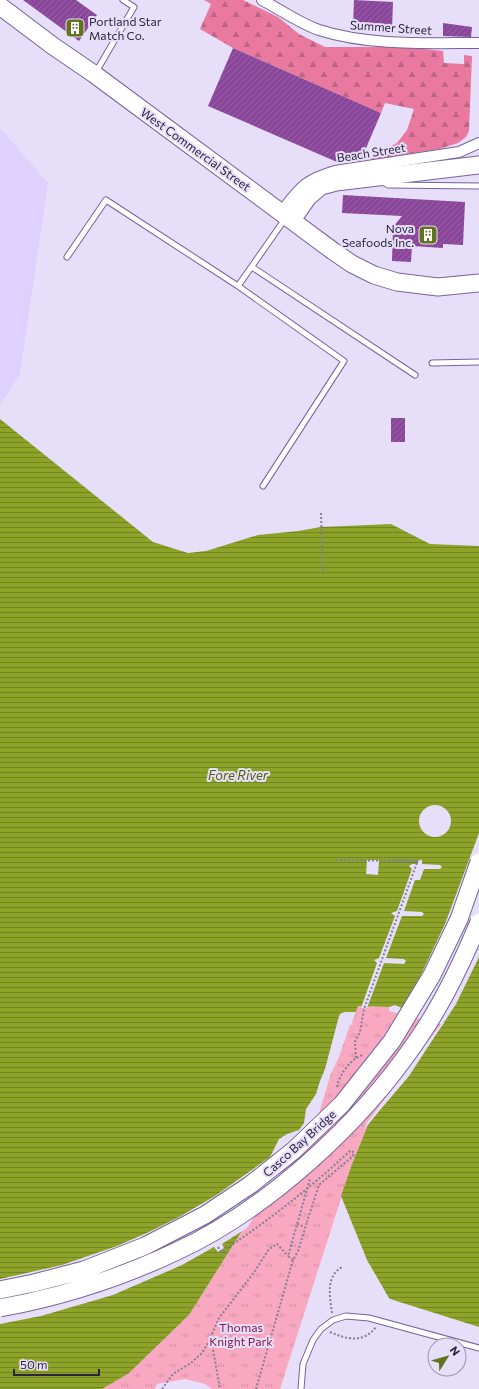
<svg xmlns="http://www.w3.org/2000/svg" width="479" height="1389" viewBox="0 0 479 1389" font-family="Commissioner,sans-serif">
<defs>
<pattern id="forest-firs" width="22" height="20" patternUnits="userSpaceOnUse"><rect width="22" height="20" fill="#ea79a0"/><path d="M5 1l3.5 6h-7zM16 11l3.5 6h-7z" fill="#be6384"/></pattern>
<pattern id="park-tufts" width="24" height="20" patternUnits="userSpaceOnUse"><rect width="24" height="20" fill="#f8a9c1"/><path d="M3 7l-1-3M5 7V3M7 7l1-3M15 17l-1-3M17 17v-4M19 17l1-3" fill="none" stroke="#d591a7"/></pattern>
<pattern id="water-rules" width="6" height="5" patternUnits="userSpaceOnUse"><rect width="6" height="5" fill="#8da328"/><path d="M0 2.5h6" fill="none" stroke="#738524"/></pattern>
<pattern id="building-hatch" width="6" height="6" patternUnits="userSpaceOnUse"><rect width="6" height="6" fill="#8a469a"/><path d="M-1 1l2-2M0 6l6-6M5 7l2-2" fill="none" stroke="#9864a4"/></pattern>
</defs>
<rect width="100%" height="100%" fill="#e7dffa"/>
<path fill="#dfd1fd" d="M0,128L48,183L20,374L0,405Z"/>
<path fill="url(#forest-firs)" d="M204,0H243L278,17L299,34L325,47H407L443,51L444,63L464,64V55L472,56L469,131L466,137L458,143L439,149L370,160L382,151L397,143L407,130L414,109L385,103L381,113L233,48L200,29L211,4Z"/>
<path fill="url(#park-tufts)" d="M358,1006L389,1007L444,1022L368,1125L352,1164L280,1389H212L205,1384L185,1379L157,1384L155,1389H102L128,1374L189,1315L320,1107L339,1050Z"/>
<path fill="url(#water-rules)" d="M0,419L153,542L188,553L206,551L258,535L298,531L321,527L391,524L430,544L479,546V1332L393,1305L367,1260L341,1196L352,1164L368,1125L444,1023L390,1010L389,1007L358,1006L352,1023L349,1022L320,1107L189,1315L128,1374L102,1389H0Z"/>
<path fill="#e7dffa" d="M419 821a16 16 0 1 1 32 0a16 16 0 1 1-32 0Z
M479,833V957L456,1004L409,1076L364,1129L366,1124L441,1024L389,1011V1007L395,1005L402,1008L420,977L445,924Z
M367,860H379L378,875L366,874Z
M418,860H422V864L440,865L442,867L440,869H424L420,880H415L404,911L422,912L424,914L422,916H402L386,958L404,959L406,961L404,964L384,963L367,1008H361L377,963L374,960L379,958L395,916L391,913L397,911L412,869L409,866L412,864H418Z
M345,1012H356L352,1023L354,1024L350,1025L339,1057L331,1074L319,1113L247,1228L222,1244L224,1248L218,1252L214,1247L182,1265L113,1295L41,1316L0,1324V1279L62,1265L117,1246L149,1232L179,1217L215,1196L270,1157L279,1139L287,1134L299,1130L304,1123L306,1109L316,1094L320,1081L325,1069L339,1016L341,1013Z
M387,1298L479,1327V1334L393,1307Z"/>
<path fill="url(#building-hatch)" d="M23,0H76L97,15L79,41Z
M354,0L393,2L392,29L353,26Z
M443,23L472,27L471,37L443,36Z
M233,48L381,113L361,160L358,161L340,153L337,162L208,106Z
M343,195L465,202L463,245L443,244V248L412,246L411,262L392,261L393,227L402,216L342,213Z
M391,418H405V442H391Z"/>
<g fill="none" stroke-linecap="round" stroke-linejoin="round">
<g stroke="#77629c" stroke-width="7">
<path id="lane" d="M96,72L134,7L123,0
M381,181L388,185L479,186
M67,257L106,200L238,286
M252,267L415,375
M432,363L479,362
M263,486L344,361L238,286L285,219
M301,1389L303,1364L313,1340L321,1329L333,1320L346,1316L369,1318L479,1348"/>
</g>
<g stroke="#77629c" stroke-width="12">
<path id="street" d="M262,0C281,10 299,23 319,30C369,46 427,43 479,43
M281,212C300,188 304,180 335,171L459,152L479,143"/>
</g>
<g stroke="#77629c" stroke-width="19">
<path id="primary" d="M0,6L53,46L94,74L333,251L352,264L374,275L397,282L438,287L479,283
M292,220L308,197L321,186L336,182L479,165"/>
</g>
<path stroke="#857d96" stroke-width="2" stroke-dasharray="2 2" stroke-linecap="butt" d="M321,513L323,574
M336,860L418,861
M356,1058L355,1041L360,1032L364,1009L418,860
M337,1087C339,1075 351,1058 363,1055
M297,1224L305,1227
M293,1260L288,1256L310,1179
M332,1313C330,1297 325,1277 342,1267
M330,1332C346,1339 363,1344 376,1327
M211,1338L220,1389
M162,1389L173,1374L191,1363L202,1353L208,1343L219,1318L255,1271L269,1249L277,1244L288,1256
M256,1389L293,1260L298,1251L307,1222"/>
<use href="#lane" stroke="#fff" stroke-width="5"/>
<use href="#street" stroke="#fff" stroke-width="10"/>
<use href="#primary" stroke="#fff" stroke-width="17"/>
<g stroke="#77629c" stroke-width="19" stroke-linecap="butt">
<path id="primary-bridge" d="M0,1290L34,1283L84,1270L145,1246L205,1215L250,1185L293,1151L342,1104L392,1041L432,975L459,919L479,862
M0,1308C60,1297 120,1278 175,1252C267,1210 360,1124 416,1042C442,1005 462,963 479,922"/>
</g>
<path stroke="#857d96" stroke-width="2" stroke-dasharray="2 2" stroke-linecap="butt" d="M395,860L418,861
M218,1247L221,1252C267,1222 310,1188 350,1151H352L354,1153L353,1156L319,1185L307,1222"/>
<use href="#primary-bridge" stroke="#fff" stroke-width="17"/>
</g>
<defs>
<g id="building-square" transform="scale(1)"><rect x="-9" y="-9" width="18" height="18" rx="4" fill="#62721f" stroke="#e7dffa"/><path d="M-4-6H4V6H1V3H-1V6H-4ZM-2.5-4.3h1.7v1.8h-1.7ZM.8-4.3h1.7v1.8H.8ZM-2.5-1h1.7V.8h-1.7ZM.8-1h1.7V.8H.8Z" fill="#fff"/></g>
</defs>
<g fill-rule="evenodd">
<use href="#building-square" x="75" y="28"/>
<use href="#building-square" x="428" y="235"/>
</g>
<g text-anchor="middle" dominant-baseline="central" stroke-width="4" stroke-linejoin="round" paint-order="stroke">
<g font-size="12" fill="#2c243c" stroke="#e7dffa" text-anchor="start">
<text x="89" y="21">Portland Star<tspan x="89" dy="14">Match Co.</tspan></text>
<text x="414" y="228" text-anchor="end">Nova<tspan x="414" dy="14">Seafoods Inc.</tspan></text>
</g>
<g font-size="12" fill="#2c243c" stroke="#e7dffa">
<text transform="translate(391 27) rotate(4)">Summer Street</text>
<text transform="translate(196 149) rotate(36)">West Commercial Street</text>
<text transform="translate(371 152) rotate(-9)">Beach Street</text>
<text transform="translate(299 1143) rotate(-42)">Casco Bay Bridge</text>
</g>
<g font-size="12" fill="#801a47" stroke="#e7dffa">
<text x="241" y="1327">Thomas<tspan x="241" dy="14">Knight Park</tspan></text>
</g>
<g font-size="13" font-style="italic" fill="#515f06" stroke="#e7dffa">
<text x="238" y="775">Fore River</text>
</g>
</g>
<g transform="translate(447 1357) rotate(53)"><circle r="19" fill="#e7dffa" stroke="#9c94ae"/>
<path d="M0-3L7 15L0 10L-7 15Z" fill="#62721f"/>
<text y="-6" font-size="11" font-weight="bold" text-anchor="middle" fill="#2c243c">N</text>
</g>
<path d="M14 1369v6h85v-6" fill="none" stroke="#2c243c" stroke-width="2"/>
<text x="20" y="1369" font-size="12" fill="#2c243c" stroke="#e7dffa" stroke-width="3" paint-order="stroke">50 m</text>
</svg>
